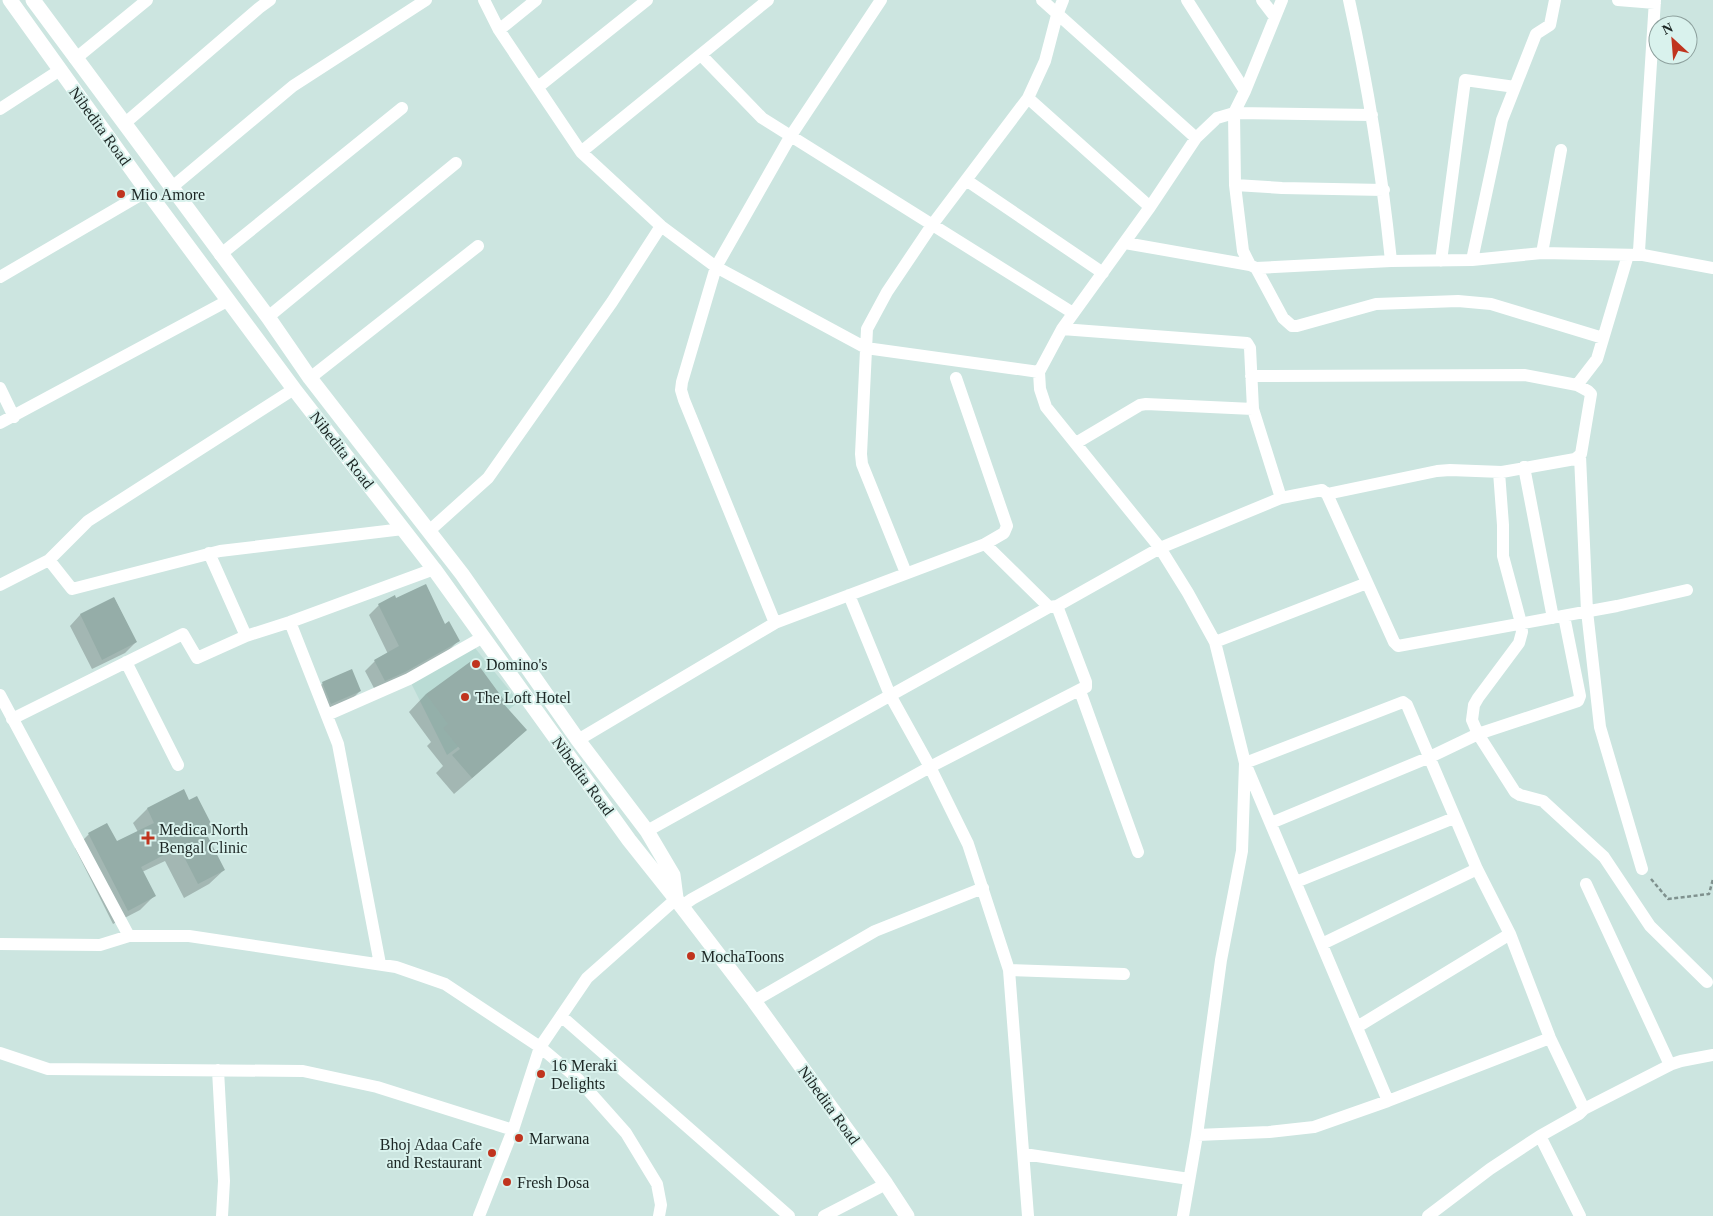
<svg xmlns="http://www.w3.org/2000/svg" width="1713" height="1216" viewBox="0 0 1713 1216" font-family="Georgia,serif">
<rect width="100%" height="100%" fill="#cce5e0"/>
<path fill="#badcd5" d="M475,648L519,702L447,755L411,683Z"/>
<path fill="#0003" d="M114,598L136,642L125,653L92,669L70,626L80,615Z
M396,599L445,625L459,640L448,651L394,682L375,690L365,671L375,661L388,654L369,615L379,605Z
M323,683L360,691L353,698L324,710L316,690Z
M426,694L500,702L525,730L508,747L454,794L436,773L443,766L427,746L431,742L409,712Z
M189,801L213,830L207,837L224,870L209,884L184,898L165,861L142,872L154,896L140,910L113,924L75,848L89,834L116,843L138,832L133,823L147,809Z"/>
<path fill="#95ada8" d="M426,584L445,624L449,621L460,641L405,672L385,681L374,660L399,646L378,604L395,595L396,598Z
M114,597L137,642L102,660L80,614Z
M474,659L504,700L502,702L527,730L472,778L452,755L460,749L443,728L448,724L426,694Z
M352,669L361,691L331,704L322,682Z
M184,789L189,800L197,796L215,831L207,835L225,870L198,884L179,847L141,867L156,896L128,911L88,833L107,823L117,841L154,823L147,808Z"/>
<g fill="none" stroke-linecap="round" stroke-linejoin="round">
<path stroke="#7f918e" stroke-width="2.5" stroke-dasharray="4 2.5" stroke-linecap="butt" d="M1651,879L1668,899L1709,894L1713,879"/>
<path stroke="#fff" stroke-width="12" d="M484,0L499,30L581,152L661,226L716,267L866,348L1039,372
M1042,0L1196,138
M1187,0L1245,91
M1262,0L1275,17
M1349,0C1368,86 1382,173 1391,261
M1618,0L1655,3
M1655,0L1639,251L1643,255L1713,268
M499,30L536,0
M701,55L762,118L1073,313
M75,59L147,0
M538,87L647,0
M1028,98L1150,207
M0,109L60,70
M1372,115L1234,113L1235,185L1243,251L1250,265L1256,268L1391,261L1472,260L1542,253L1641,255
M124,124L259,8L270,0
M581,152L768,0
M966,180L1103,273
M1235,185L1282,188L1384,190
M171,188L293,86L426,0
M1125,243L1250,265
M1542,253L1561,150
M220,255L402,108
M1472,260L1502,120L1536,34L1550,25L1555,0
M1441,261L1465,80L1515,87
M1256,268L1283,318L1292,326H1297L1376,304L1458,301L1491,304L1603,338
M0,277L147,191
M268,317L456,163
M1062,329L1247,343L1250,348L1253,409L1281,498
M1251,376L1524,375L1577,385L1588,391L1591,394L1581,454L1575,459L1502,472L1450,470L1437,471L1327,494
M310,378L478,246
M1577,385L1597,359L1628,255
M0,388L14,417
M0,423L229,300
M1076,443L1140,405L1146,404L1253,409
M1580,456L1587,611L1600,727L1642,869
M1524,467L1553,618
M1499,472L1503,525V556L1521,623L1522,632L1519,643L1478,698L1474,705L1472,720L1478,734L1515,792L1520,795L1543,801L1604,857L1650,926L1707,982
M429,531L488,478L612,302L661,226
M985,544L1049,607L1057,606L1160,548L1281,498L1322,490L1327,494L1394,642L1398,646L1617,606L1687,590
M209,553L246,636
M49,560L72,589L220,551L403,529
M906,573L862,464L861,454L867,329L887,292L932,225L1028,98L1045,61L1057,15L1063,0
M0,585L49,560L88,521L294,389
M849,595L890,695L930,767L968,844L1009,970L1028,1216
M290,622L338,744L380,964
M775,623L684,400L681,390L682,382L716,267L790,137L881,0
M1215,642L1367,583
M126,662L178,765
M1080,691L1138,852
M0,695L129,936
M327,715L409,679L483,637
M12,719L183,634L197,658L246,636L290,622L434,569
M578,740L775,623L985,544L1004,533L1007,526L956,378
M1271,823L1430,757L1478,734L1578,701L1580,696L1564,616
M647,831L1049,607
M1296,882L1454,818
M1586,884L1670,1065
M682,906L692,899L930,767L1083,688L1086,687V682L1057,606
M0,944L100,945L129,936H189L396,967L445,984L540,1047L578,1079L626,1133L657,1184L661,1205L659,1216
M1322,944L1477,869
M1009,970L1124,974
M754,1001L875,931L983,888
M561,1016L789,1216
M1357,1027L1510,934
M0,1053L48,1069L303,1071L377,1087L513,1130
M218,1070L224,1181L222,1216
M1388,1101L1245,763L1403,702L1407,705L1477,869L1510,934L1550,1038L1584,1109L1579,1114L1540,1136L1490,1169L1428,1216
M1584,1109L1672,1064L1681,1061L1713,1055
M1197,1135L1269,1132L1314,1127L1388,1101L1550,1038
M1540,1136L1580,1216
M1024,1154L1189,1179
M479,1216L513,1130L540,1047L587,978L676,899
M824,1216L886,1184
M1183,1216L1197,1135L1221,960L1242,851L1245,763L1215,642L1188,593L1160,548L1046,407L1040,389L1039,372L1062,329L1150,207L1196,138L1217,118L1234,113L1245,91L1282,0"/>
<path stroke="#fff" stroke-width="15" d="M10,0L147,191L294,389L434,569L629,840L676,899L754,1001L886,1184L907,1216
M33,0L268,317L310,378L462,574L578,740L647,831L673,875L676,898"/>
</g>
<g fill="#c0341e" stroke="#d9f2ed" stroke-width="2">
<circle cx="121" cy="194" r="5"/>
<circle cx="476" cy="664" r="5"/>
<circle cx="465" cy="697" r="5"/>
<path d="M145.5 830.5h5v5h5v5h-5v5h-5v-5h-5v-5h5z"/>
<circle cx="691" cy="956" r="5"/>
<circle cx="541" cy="1074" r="5"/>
<circle cx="519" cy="1138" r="5"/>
<circle cx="492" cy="1153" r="5"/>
<circle cx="507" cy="1182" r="5"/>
</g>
<g text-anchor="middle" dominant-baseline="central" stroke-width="4" stroke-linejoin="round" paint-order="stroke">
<g font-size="16" fill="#1c2624" stroke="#d9f2ed">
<text transform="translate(100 126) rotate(54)">Nibedita Road</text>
<text transform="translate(342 450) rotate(52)">Nibedita Road</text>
<text transform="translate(583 776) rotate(54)">Nibedita Road</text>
<text transform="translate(829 1105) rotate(54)">Nibedita Road</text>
</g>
<g font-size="16" fill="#1c2624" stroke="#d9f2ed" text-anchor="start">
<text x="131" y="194">Mio Amore</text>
<text x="486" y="664">Domino's</text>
<text x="475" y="697">The Loft Hotel</text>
<text x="159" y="829">Medica North<tspan x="159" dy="18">Bengal Clinic</tspan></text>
<text x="701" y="956">MochaToons</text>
<text x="551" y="1065">16 Meraki<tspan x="551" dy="18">Delights</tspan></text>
<text x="529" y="1138">Marwana</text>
<text x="482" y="1144" text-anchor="end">Bhoj Adaa Cafe<tspan x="482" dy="18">and Restaurant</tspan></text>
<text x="517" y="1182">Fresh Dosa</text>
</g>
</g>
<g transform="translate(1673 40) rotate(334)"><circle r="24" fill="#d9f2ed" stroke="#8da09d"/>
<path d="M0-4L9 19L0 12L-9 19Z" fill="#c0341e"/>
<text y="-8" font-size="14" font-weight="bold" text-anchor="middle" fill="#1c2624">N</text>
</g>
</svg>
